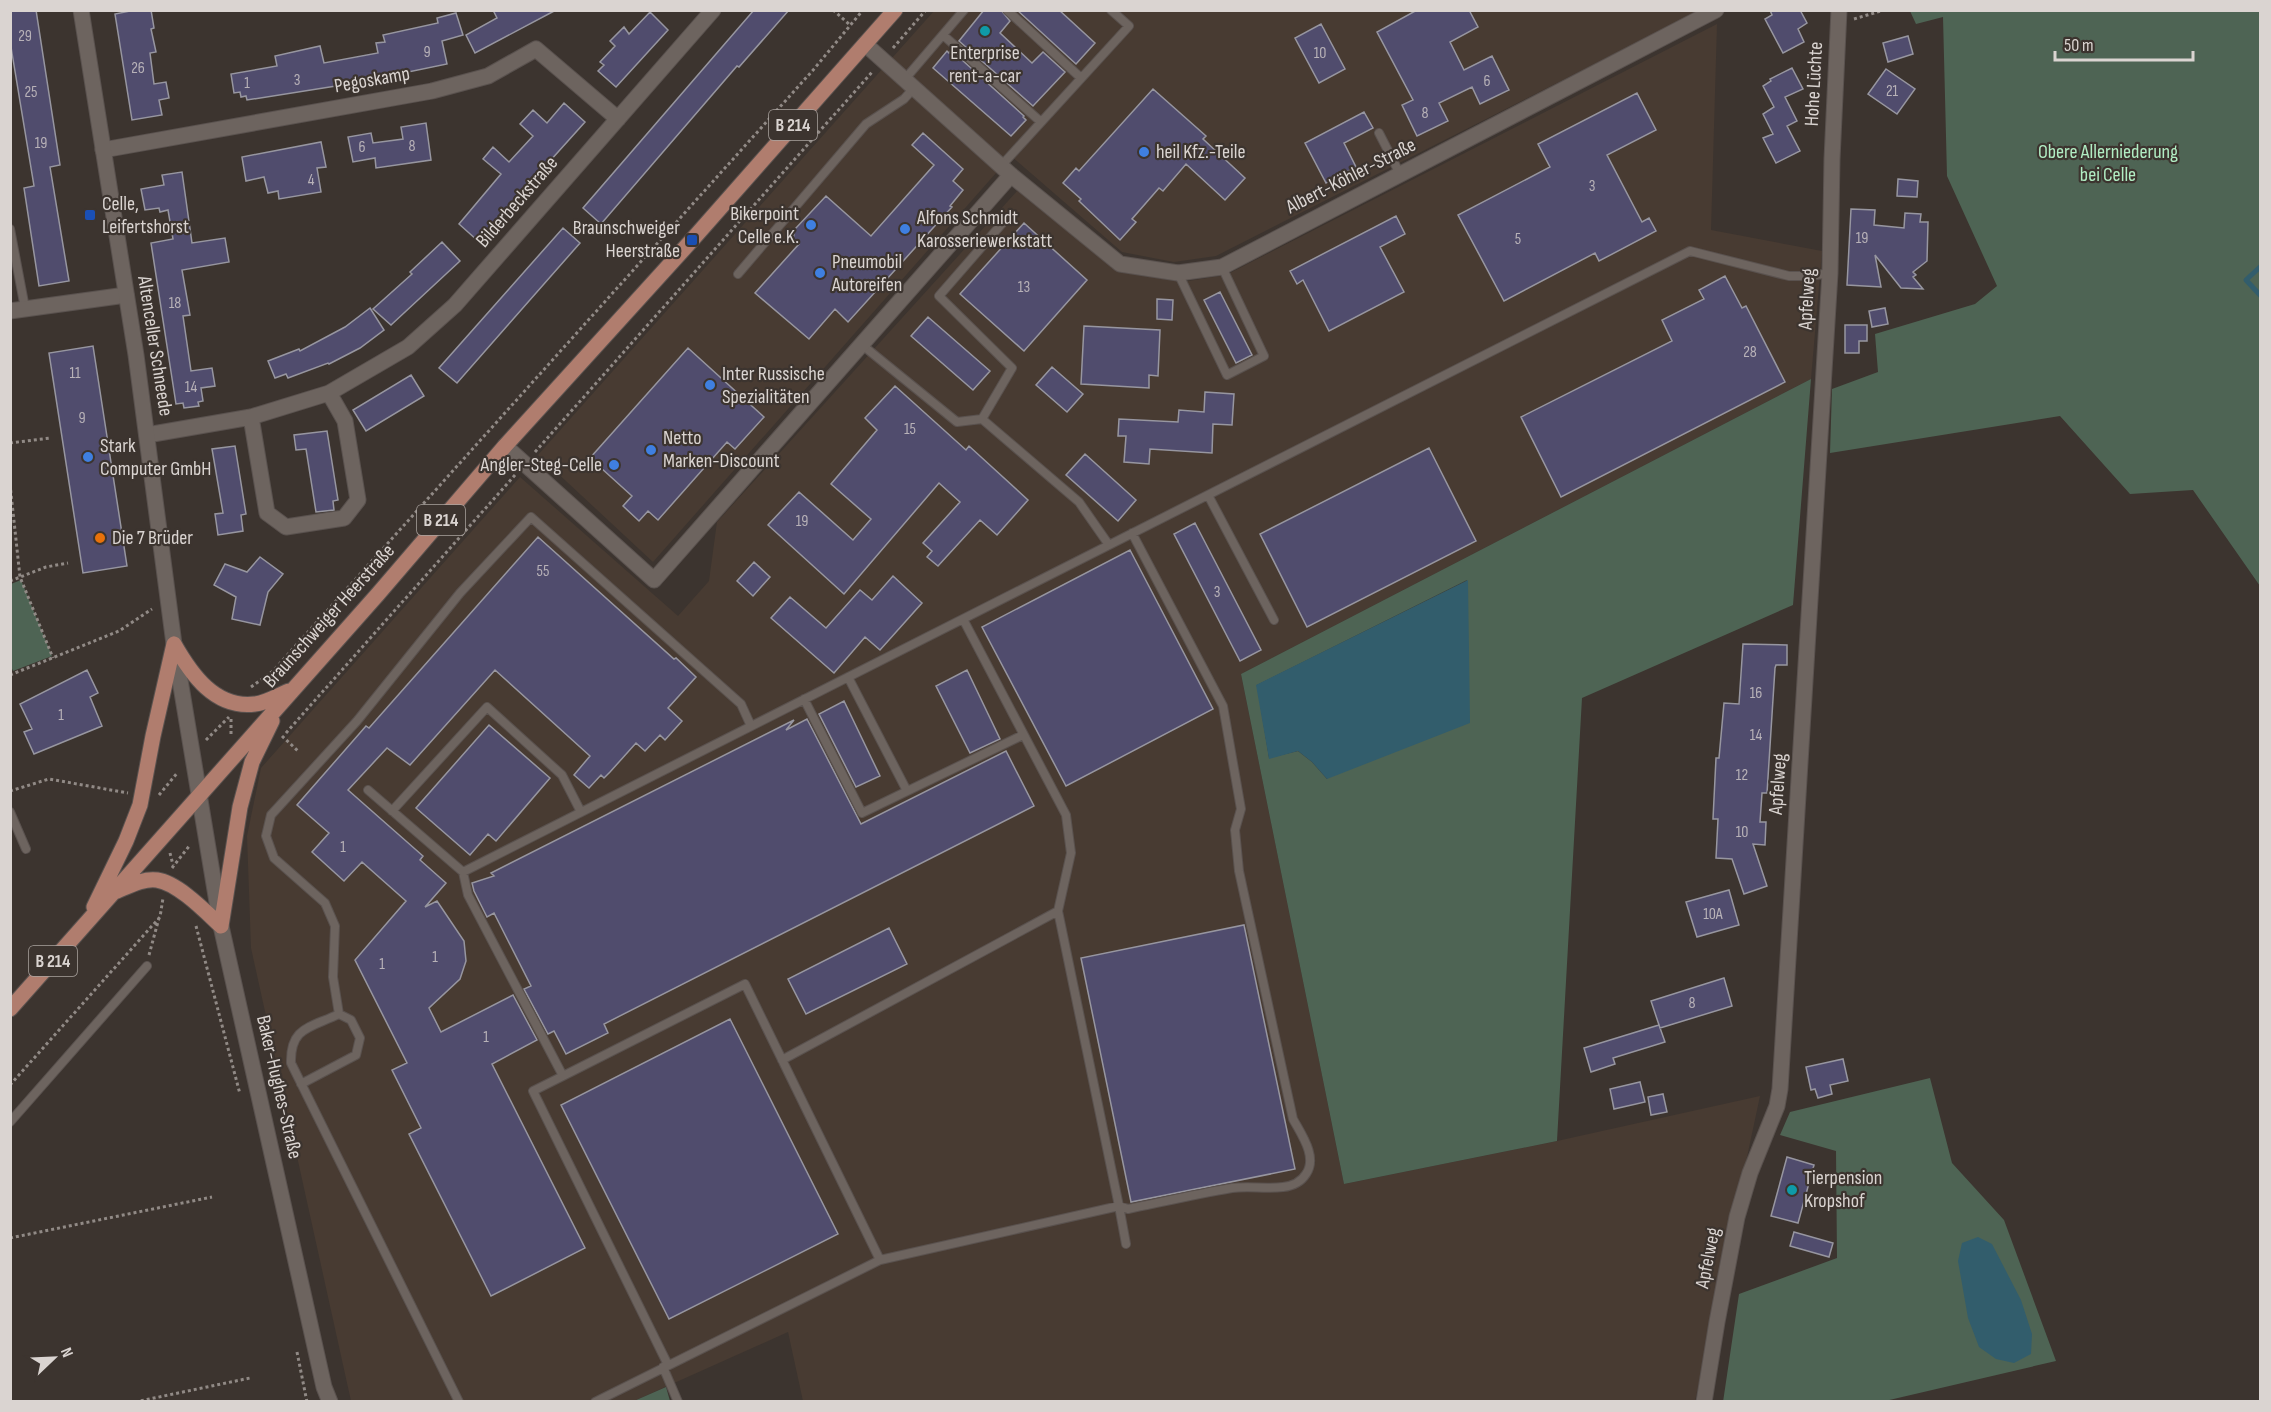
<svg xmlns="http://www.w3.org/2000/svg" width="2271" height="1412" viewBox="0 0 2271 1412" font-family="'Sofia Sans Condensed',sans-serif">
<rect width="100%" height="100%" fill="#3c342f"/>
<path fill="#483b32" d="M934,11H1699L1216,256L1174,262L1122,252L1011,156L653,562L538,455Z
M1717,24L1711,230L1822,251L1811,379L1241,674L1344,1184L1557,1141L1760,1096L1695,1401H803L788,1332L634,1401H351L251,948L247,836L261,768L520,477L678,616L709,581L717,522L1019,189L1118,272L1182,282L1226,275Z"/>
<path fill="#4e6454" fill-rule="evenodd" d="M1910,11H2260V586L2193,490L2130,494L2060,416L1830,453L1832,389L1878,372L1875,334L1975,304L1997,286L1947,176L1943,17L1916,24Z
M1811,379L1793,605L1582,698L1557,1141L1344,1184L1241,674ZM1467,580L1327,779L1312,762L1298,751L1269,758L1257,685Z
M21,580L52,656L13,671L10,664L11,584Z
M1930,1078L1952,1163L2004,1220L2056,1361L1885,1401L1723,1402L1739,1294L1837,1258L1836,1151L1780,1135L1790,1112Z
M666,1387L670,1401H634Z"/>
<path fill="#325d6c" d="M1468,580L1470,723L1327,779L1312,762L1298,751L1269,759L1256,685Z
M1978,1237L1992,1244L2021,1300L2032,1334L2031,1354L2014,1363L1996,1359L1979,1347L1968,1318L1958,1261L1962,1243Z"/>
<g fill="none" stroke-linecap="round" stroke-linejoin="round">
<path stroke="#325d6c" stroke-width="5" d="M2260,267L2246,280L2260,295"/>
</g>
<path fill="#504c6d" stroke="#9796a0" stroke-width="1.5" d="M10,10H36L60,165L50,167L69,281L39,286L24,188L34,186L10,41Z
M135,10H151L154,28L151,29L156,52L150,53L154,84L166,82L169,98L159,100L162,115L132,120L115,14Z
M493,10H556L475,53L466,35L497,18Z
M754,10H789L739,67L737,66L601,224L583,208Z
M984,10H1001L1010,21L1000,33L1032,63L1043,52L1065,72L1033,106L959,41Z
M1017,10H1059L1095,43L1076,64Z
M1417,10H1469L1478,27L1450,42L1464,70L1492,56L1509,90L1480,104L1472,87L1439,103L1448,121L1417,136L1402,105L1413,100L1377,32Z
M1770,10H1800L1807,23L1798,29L1804,42L1783,53L1765,19L1772,15Z
M650,12L668,30L616,87L598,71L604,65L600,62L615,46L610,41L624,27L629,34Z
M456,13L463,35L442,41L447,64L355,83L247,100L246,96L241,97L240,92L234,93L231,74L277,66L275,56L320,46L324,63L378,53L376,43L385,42L383,35L438,23L437,18Z
M1321,24L1345,69L1319,83L1295,38Z
M1908,36L1913,54L1888,62L1883,43Z
M951,50L1024,116L1023,117L1026,120L1011,136L933,68L947,51L949,53Z
M1792,68L1803,89L1785,97L1797,121L1787,126L1800,151L1776,163L1763,138L1773,134L1763,114L1774,107L1763,86L1771,81L1770,79Z
M1886,69L1915,89L1897,114L1868,94Z
M1153,89L1206,136L1203,139L1245,178L1225,200L1186,164L1163,191L1159,188L1132,219L1136,222L1120,240L1079,201L1081,199L1063,183L1076,168L1079,171Z
M1637,93L1656,130L1607,155L1642,222L1649,218L1656,231L1599,261L1595,253L1504,301L1458,215L1550,167L1538,144Z
M564,103L585,122L478,241L459,224L501,174L483,159L493,147L509,162L533,136L520,124L533,110L547,123Z
M1364,112L1373,128L1344,143L1356,167L1326,183L1305,143Z
M426,123L431,160L376,168L375,158L353,162L348,137L371,133L373,143L403,139L401,127Z
M923,133L963,169L953,181L963,190L950,206L952,207L848,322L835,309L809,339L755,293L799,244L793,239L795,229L826,196L871,236L934,165L912,145Z
M321,142L326,167L317,168L321,192L279,199L278,191L268,193L264,177L246,181L242,157Z
M182,172L192,243L225,238L229,262L182,270L190,315L183,316L191,371L212,368L215,386L201,388L203,401L198,402L199,406L184,408L183,403L176,404L151,243L173,239L168,210L160,212L159,208L145,210L141,189L164,185L162,175Z
M1898,179L1918,181L1917,197L1897,196Z
M1851,209L1875,210L1874,225L1904,228L1905,213L1921,214L1920,222H1928L1927,261L1913,272L1916,275L1913,277L1923,289L1901,288L1875,255L1881,287L1847,285Z
M1396,216L1405,234L1380,247L1404,292L1329,331L1303,280L1297,284L1290,271Z
M1024,223L1087,280L1024,351L960,294Z
M563,228L580,243L457,383L439,368Z
M442,242L460,261L391,325L373,309L412,274L410,272Z
M1725,276L1742,308L1746,306L1785,382L1561,497L1521,417L1672,341L1662,320L1704,299L1699,290Z
M1220,292L1252,355L1236,363L1204,300Z
M1157,299L1173,300L1172,320L1157,319Z
M370,308L384,330L360,348L329,364L328,363L288,378L286,374L275,378L268,361L299,349L300,351L345,327Z
M1885,308L1888,324L1872,327L1869,311Z
M928,317L990,371L973,390L911,336Z
M1845,325H1867V341H1859V353H1845Z
M1084,326L1160,330L1158,376L1149,375V388L1081,384Z
M93,346L127,566L83,573L49,353Z
M688,348L764,417L735,449L727,442L658,520L648,511L639,521L623,506L632,496L590,458Z
M1052,367L1083,394L1067,412L1036,385Z
M411,375L424,396L366,431L353,410Z
M895,386L966,450L969,446L1028,500L997,535L980,520L938,566L927,557L932,551L923,543L960,502L939,483L844,594L768,525L799,492L853,540L871,519L831,484L877,430L865,418Z
M1205,392L1234,394L1232,425L1213,424L1212,453L1150,449L1149,464L1124,462L1126,436H1118L1119,419L1178,422L1179,410L1204,412Z
M327,431L338,500L333,501L334,510L316,512L306,449L296,450L294,435Z
M235,446L246,514L241,515L243,531L218,535L215,514L223,513L212,449Z
M1429,448L1476,541L1307,627L1260,534Z
M1085,454L1136,500L1118,521L1066,475Z
M1195,523L1261,650L1240,661L1174,534Z
M538,537L674,659L676,658L696,677L668,708L682,721L665,740L660,735L645,751L636,743L610,772L604,778L601,775L589,788L574,775L590,756L495,670L410,765L387,748L348,790L423,856L420,860L446,883L425,907L437,901L464,941L466,961L460,979L429,1008L441,1032L513,995L537,1040L492,1064L585,1248L491,1296L409,1134L421,1128L392,1070L407,1063L355,960L406,901L362,862L344,881L312,852L329,833L297,805L366,726L369,728Z
M1130,550L1213,709L1066,786L982,627Z
M260,557L283,574L268,592L260,625L232,619L236,597L214,585L225,564L247,572Z
M754,562L770,577L753,596L737,581Z
M893,576L922,603L880,650L865,637L834,673L771,618L790,597L826,628L860,590L872,600Z
M1743,644L1787,645V665H1776L1775,668L1767,793H1762L1760,822H1766L1765,845L1753,844L1767,886L1744,894L1732,859L1716,858L1718,819H1713L1716,758H1719L1724,703L1739,704Z
M87,670L98,693L90,697L102,726L34,754L24,732L32,729L20,704Z
M967,670L1000,739L970,753L936,686Z
M844,701L880,776L856,787L819,714Z
M807,719L861,824L1006,751L1034,806L604,1024L608,1033L566,1054L554,1031L548,1034L524,989L531,986L494,913L487,917L474,891L472,883L494,876L491,873L794,720L786,730Z
M489,725L550,778L496,841L488,834L470,855L416,808Z
M1729,890L1739,925L1697,937L1686,902Z
M1244,925L1295,1169L1131,1202L1081,958Z
M889,928L907,964L806,1014L788,979Z
M1724,978L1732,1006L1660,1028L1651,1001Z
M730,1019L838,1234L669,1319L561,1105Z
M1659,1025L1665,1042L1613,1058L1615,1064L1591,1072L1584,1048Z
M1843,1059L1848,1081L1830,1085L1832,1094L1818,1098L1815,1089L1811,1090L1806,1067Z
M1640,1082L1645,1102L1614,1109L1610,1089Z
M1663,1094L1667,1112L1651,1115L1648,1097Z
M1787,1157L1814,1165L1798,1223L1771,1216Z
M1794,1232L1833,1243L1829,1257L1790,1246Z"/>
<g fill="none" stroke-linecap="round" stroke-linejoin="round">
<g stroke="#5a524f" stroke-width="10">
<path id="lane" d="M1007,10L1081,78
M943,35L1041,122
M905,79L964,10
M1379,133L1400,174
M1001,166L1129,26L1111,10
M1006,219L939,296L1012,368L982,419L1079,502L1109,545
M10,229L25,308
M1178,273L1227,375L1264,356L1222,267
M738,274L866,124L904,99L914,88
M861,344L957,422L982,419
M1208,495L1274,620
M848,677L907,791
M804,699L862,813L1023,735
M368,790L463,872L1690,251L1789,276H1810L1830,273
M392,811L487,707L562,775L581,812
M10,812L26,849
M463,872L468,895L563,1076L533,1091L668,1365
M782,1060L1058,911L1071,853L1066,815L963,619
M563,1076L745,984L880,1260
M301,1084L356,1055L360,1038L351,1020L339,1014
M10,1122L147,966
M1126,1244L1119,1206L1128,1209C1162,1202 1197,1194 1232,1188C1249,1186 1266,1189 1283,1187C1292,1186 1301,1182 1306,1174C1318,1157 1301,1134 1293,1119L1239,871L1235,830L1241,809L1223,706L1132,533
M663,1367L678,1402
M459,1402L291,1063C290,1027 310,1028 339,1014L333,977L335,926L325,903L274,858L266,836L271,815L357,721L460,593L531,517L741,704L751,726
M595,1402L880,1260L1119,1206L1058,911"/>
</g>
<g stroke="#5a524f" stroke-width="17">
<path id="street" d="M865,44L1011,175L1120,264L1178,273L1222,267L1716,10
M103,150L432,91L488,76L536,49L618,119
M10,311L126,295
M251,417L267,513L286,527L344,518L358,500L345,421L329,393
M147,435L251,417L329,393L408,347L455,305L713,10
M505,446L654,580L1011,175
M1704,1402L1717,1322L1737,1217L1750,1173L1777,1106L1780,1089L1830,273L1832,159L1839,10"/>
</g>
<g stroke="#5a524f" stroke-width="17">
<path id="secondary" d="M81,10L136,355L174,644L221,926L324,1387L330,1402"/>
</g>
<g stroke="#5a524f" stroke-width="17">
<path id="primary" d="M174,644C191,674 215,709 255,704C266,703 279,695 289,691
M117,891C129,886 144,878 157,880C178,883 206,912 221,926
M94,907L126,841L140,805L153,736L174,644
M221,926L240,807L252,762L272,721
M10,1009L378,594L505,446L692,240L895,10"/>
</g>
<path stroke="#918a86" stroke-width="3" stroke-dasharray="3 3" stroke-linecap="butt" d="M833,10L850,25
M1854,19L1884,10
M893,48L926,10
M10,443L50,438
M535,452L873,71
M10,484L20,577L53,658
M10,581L46,567L68,563
M10,675L119,631L152,609
M251,687L273,671L814,69L863,10
M231,719V734
M286,733L515,475
M282,736L298,751
M206,740L229,717
M10,791L49,779L128,793
M159,795L178,772
M170,853L173,865
M172,868L190,845
M196,926L240,1094
M149,955L159,918
M10,1085L160,917L163,898
M10,1238L212,1197
M297,1352L307,1402
M135,1402L250,1378"/>
<use href="#lane" stroke="#6d645f" stroke-width="8"/>
<use href="#street" stroke="#6d645f" stroke-width="15"/>
<use href="#secondary" stroke="#6d645f" stroke-width="15"/>
<use href="#primary" stroke="#b07d6e" stroke-width="15"/>
</g>
<g fill="#0f9aa8" stroke="#3c342f" stroke-width="2">
<circle cx="985" cy="31" r="6"/>
<circle cx="1792" cy="1190" r="6"/>
</g>
<g fill="#3f7fe0" stroke="#3c342f" stroke-width="2">
<circle cx="1144" cy="152" r="6"/>
<circle cx="811" cy="225" r="6"/>
<circle cx="905" cy="229" r="6"/>
<circle cx="820" cy="273" r="6"/>
<circle cx="710" cy="385" r="6"/>
<circle cx="651" cy="450" r="6"/>
<circle cx="88" cy="457" r="6"/>
<circle cx="614" cy="465" r="6"/>
</g>
<g fill="#1a4fb4" stroke="#3c342f" stroke-width="2">
<rect x="84" y="209" width="12" height="12" rx="3"/>
<rect x="686" y="234" width="12" height="12" rx="3"/>
</g>
<circle fill="#e8710a" stroke="#3c342f" stroke-width="2" cx="100" cy="538" r="6"/>
<g text-anchor="middle" dominant-baseline="central" stroke-width="4.5" stroke-linejoin="round" paint-order="stroke">
<g font-size="16" fill="#b8b2b8">
<text x="25" y="36">29</text>
<text x="427" y="52">9</text>
<text x="1320" y="53">10</text>
<text x="138" y="68">26</text>
<text x="297" y="80">3</text>
<text x="1487" y="81">6</text>
<text x="247" y="83">1</text>
<text x="1892" y="91">21</text>
<text x="31" y="92">25</text>
<text x="1425" y="113">8</text>
<text x="41" y="143">19</text>
<text x="412" y="146">8</text>
<text x="362" y="147">6</text>
<text x="311" y="180">4</text>
<text x="1592" y="186">3</text>
<text x="1862" y="238">19</text>
<text x="1518" y="239">5</text>
<text x="1024" y="287">13</text>
<text x="175" y="303">18</text>
<text x="1750" y="352">28</text>
<text x="75" y="373">11</text>
<text x="191" y="387">14</text>
<text x="82" y="418">9</text>
<text x="910" y="429">15</text>
<text x="802" y="521">19</text>
<text x="543" y="571">55</text>
<text x="1217" y="592">3</text>
<text x="1756" y="693">16</text>
<text x="61" y="715">1</text>
<text x="1756" y="735">14</text>
<text x="1742" y="775">12</text>
<text x="1742" y="832">10</text>
<text x="343" y="847">1</text>
<text x="1713" y="914">10A</text>
<text x="435" y="957">1</text>
<text x="382" y="964">1</text>
<text x="1692" y="1003">8</text>
<text x="486" y="1037">1</text>
</g>
<g fill="#3c342f" stroke="#aba4a0" stroke-width="1.5">
<rect x="769" y="110" width="48" height="30" rx="4.5"/>
<rect x="417" y="505" width="48" height="30" rx="4.5"/>
<rect x="29" y="946" width="48" height="30" rx="4.5"/>
</g>
<g font-size="18" font-weight="bold" fill="#dad4d1">
<text x="793" y="125">B 214</text>
<text x="441" y="520">B 214</text>
<text x="53" y="961">B 214</text>
</g>
<g font-size="20" fill="#dad4d1" stroke="#3c342f" text-anchor="start">
<text x="985" y="53" text-anchor="middle">Enterprise<tspan x="985" dy="23">rent-a-car</tspan></text>
<text x="1156" y="152">heil Kfz.-Teile</text>
<text x="102" y="204">Celle,<tspan x="102" dy="23">Leifertshorst</tspan></text>
<text x="799" y="214" text-anchor="end">Bikerpoint<tspan x="799" dy="23">Celle e.K.</tspan></text>
<text x="917" y="218">Alfons Schmidt<tspan x="917" dy="23">Karosseriewerkstatt</tspan></text>
<text x="680" y="228" text-anchor="end">Braunschweiger<tspan x="680" dy="23">Heerstraße</tspan></text>
<text x="832" y="262">Pneumobil<tspan x="832" dy="23">Autoreifen</tspan></text>
<text x="722" y="374">Inter Russische<tspan x="722" dy="23">Spezialitäten</tspan></text>
<text x="663" y="438">Netto<tspan x="663" dy="23">Marken-Discount</tspan></text>
<text x="100" y="446">Stark<tspan x="100" dy="23">Computer GmbH</tspan></text>
<text x="602" y="465" text-anchor="end">Angler-Steg-Celle</text>
<text x="112" y="538">Die 7 Brüder</text>
<text x="1804" y="1178">Tierpension<tspan x="1804" dy="23">Kropshof</tspan></text>
</g>
<g font-size="20" fill="#dad4d1" stroke="#3c342f">
<text transform="translate(372 80) rotate(-10)">Pegoskamp</text>
<text transform="translate(1814 84) rotate(-87)">Hohe Lüchte</text>
<text transform="translate(1351 176) rotate(-27)">Albert-Köhler-Straße</text>
<text transform="translate(517 202) rotate(-49)">Bilderbeckstraße</text>
<text transform="translate(1807 299) rotate(-87)">Apfelweg</text>
<text transform="translate(155 346) rotate(81)">Altenceller Schneede</text>
<text transform="translate(329 616) rotate(-48)">Braunschweiger Heerstraße</text>
<text transform="translate(1778 784) rotate(-86)">Apfelweg</text>
<text transform="translate(279 1087) rotate(77)">Baker-Hughes-Straße</text>
<text transform="translate(1708 1258) rotate(-79)">Apfelweg</text>
</g>
<g font-size="20" fill="#b1edc3" stroke="#3c342f">
<text x="2108" y="152">Obere Allerniederung<tspan x="2108" dy="23">bei Celle</tspan></text>
</g>
</g>
<rect width="2271" height="1412" fill="none" stroke="#dad4d1" stroke-width="24"/>
<g transform="translate(54 1358) rotate(67)" stroke="#3c342f" stroke-width="4.5" paint-order="stroke">
<path d="M0-4.5L10 22L0 15L-10 22Z" fill="#dad4d1"/>
<text y="-9" font-size="16" font-weight="bold" text-anchor="middle" fill="#dad4d1">N</text>
</g>
<path d="M2055 51v9h138v-9" fill="none" stroke="#dad4d1" stroke-width="3"/>
<text x="2064" y="51" font-size="18" fill="#dad4d1" stroke="#3c342f" stroke-width="4.5" paint-order="stroke">50 m</text>
</svg>
